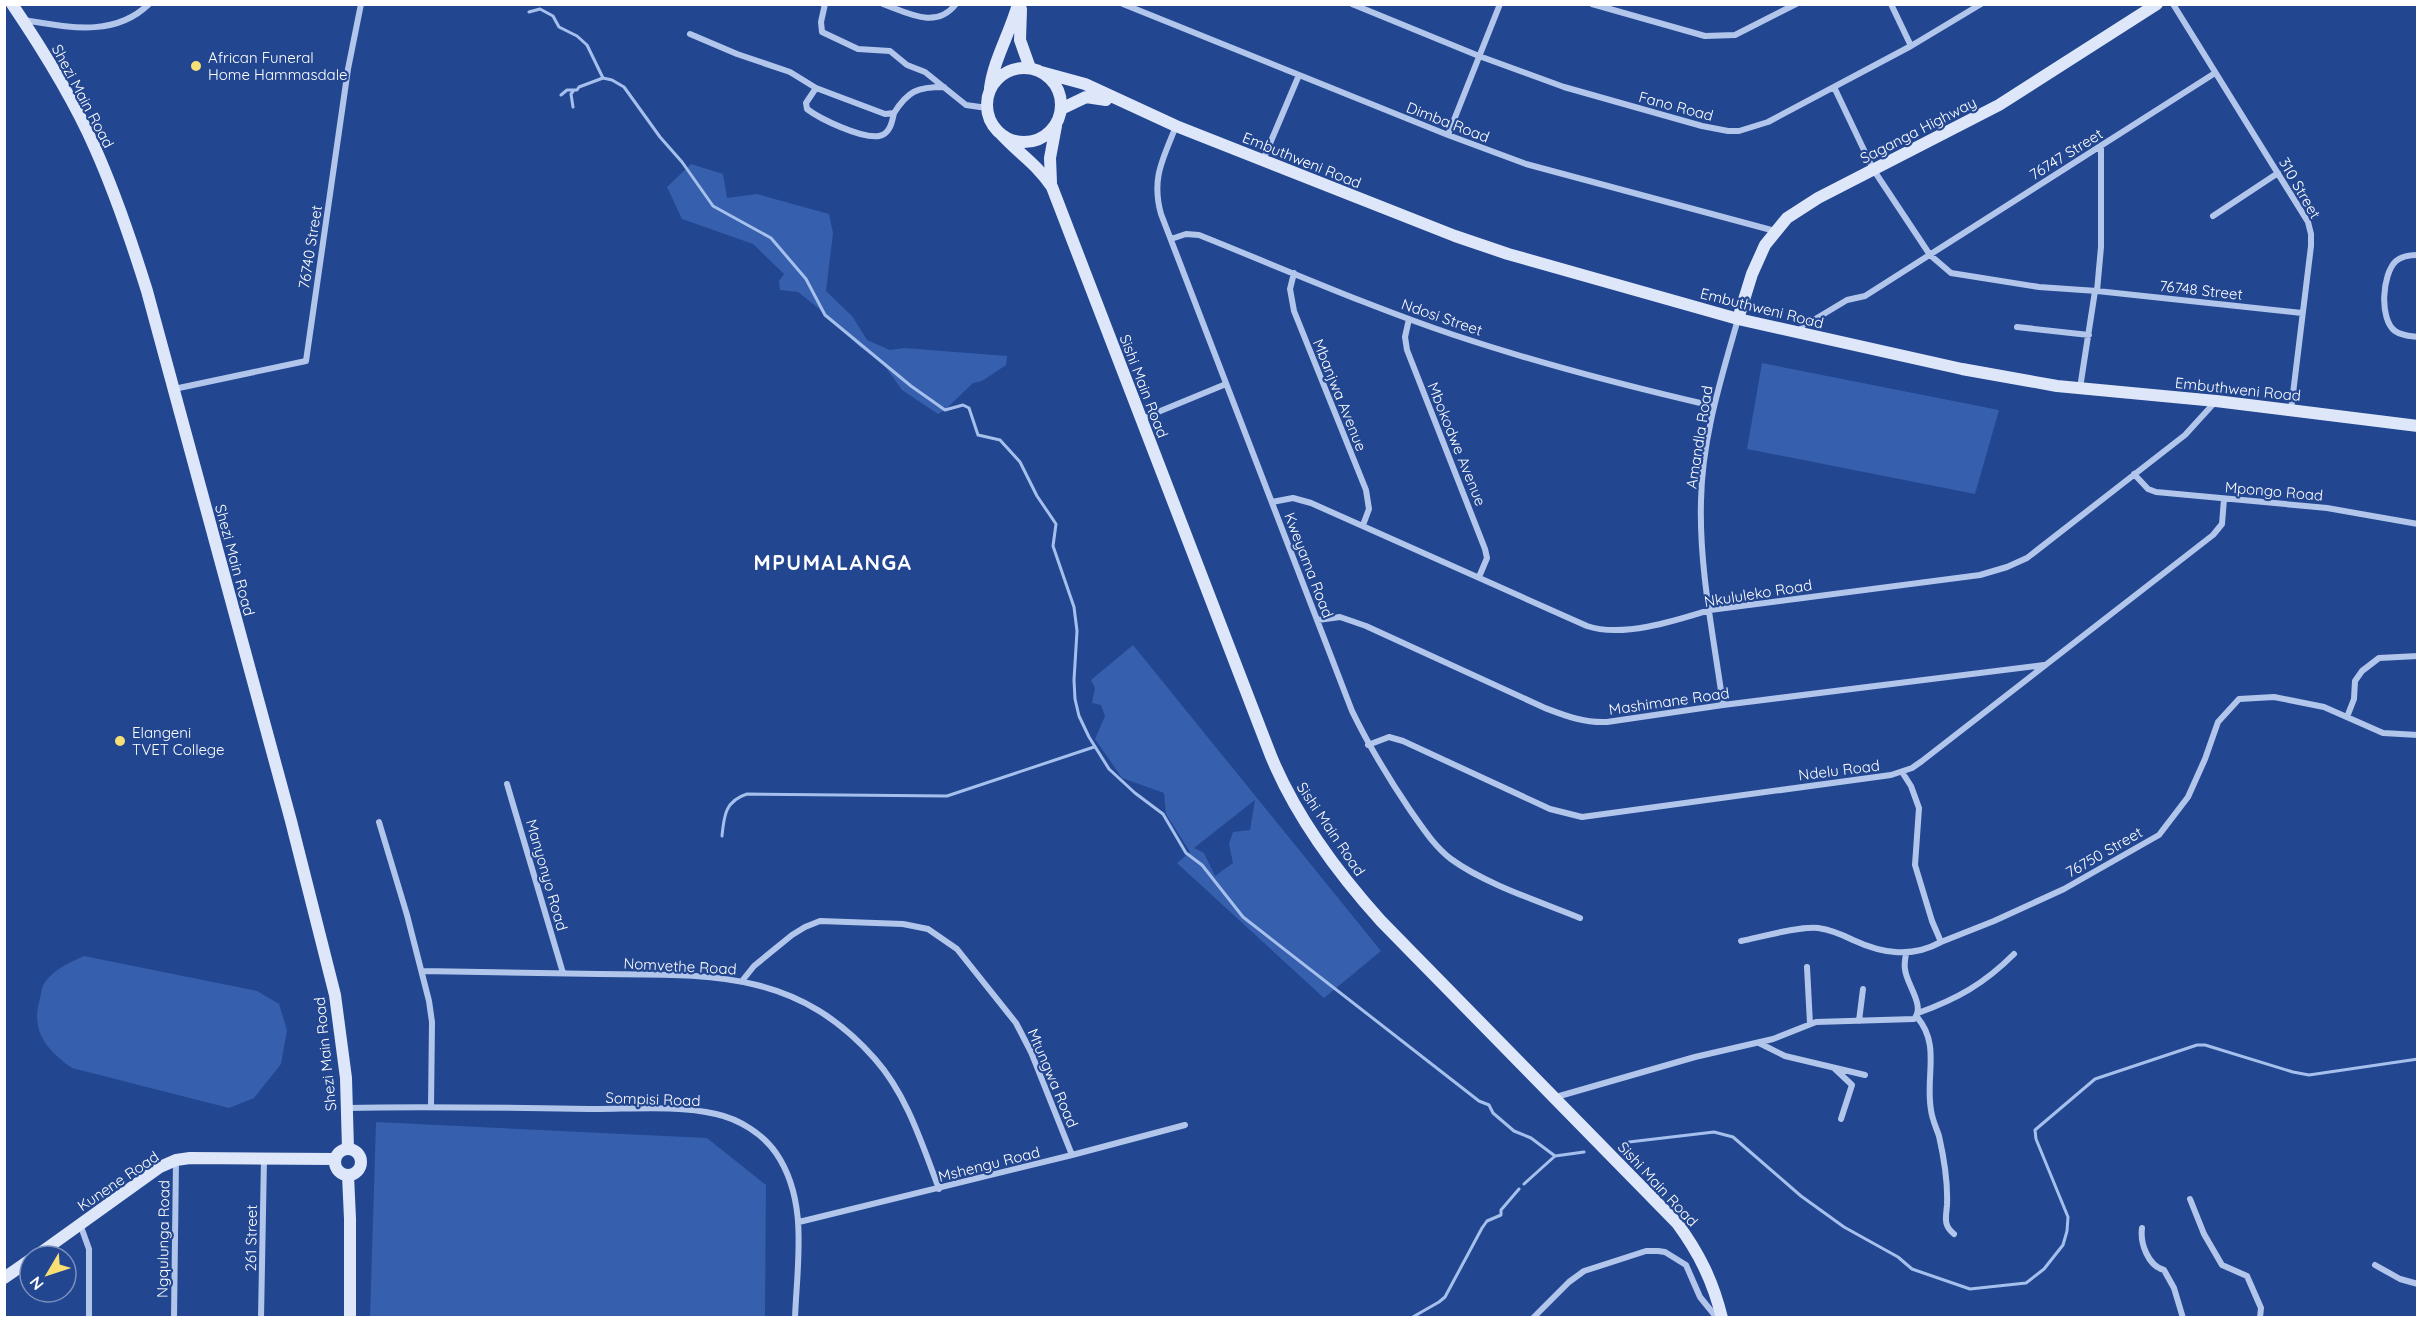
<svg xmlns="http://www.w3.org/2000/svg" width="2422" height="1322" viewBox="0 0 2422 1322" font-family="Quicksand,sans-serif">
<rect width="100%" height="100%" fill="#224690"/>
<path fill="#365fad" fill-rule="evenodd" d="M691,164L723,174L727,198L757,194L829,214L833,233L826,291L852,316L867,340L890,350L904,348L1007,356L1006,365L982,381L973,383L945,410L938,414L902,390L882,362L860,347L817,307L798,292L780,290L779,281L784,274L753,244L682,219L667,187Z
M1762,363L1999,410L1975,494L1747,449Z
M1133,645L1381,951L1324,998L1178,864L1177,863L1190,852L1166,814L1164,793L1122,778L1095,739L1105,716L1101,705L1092,703L1095,688L1091,680ZM1255,800L1250,830L1233,832L1229,844L1233,863L1215,876L1204,853L1194,848Z
M84,956L257,991L279,1004L287,1030L281,1064L254,1098L229,1108L72,1068C47,1050 30,1031 40,999C41,993 42,985 46,981C54,969 71,962 84,956Z
M376,1122L707,1138L766,1185L765,1317H370Z"/>
<g fill="none" stroke-linecap="round" stroke-linejoin="round">
<path stroke="#a6c0ed" stroke-width="3" d="M529,12L540,9L553,16L559,27L577,36L587,45L603,78L612,80L624,87L660,137L682,162L713,206L771,238L806,279L825,315L911,386L945,410L963,405L969,408L978,435L1000,440L1020,462L1037,496L1056,524L1053,546L1074,607L1077,631L1074,680L1075,699L1079,716L1089,737L1109,769L1135,793L1163,814L1186,853L1202,865L1243,917L1479,1101L1489,1105L1493,1113L1514,1131L1531,1138L1555,1156
M561,95L567,90H574
M573,107L571,94L574,90H577L579,87L603,78
M722,836C724,816 725,801 747,794L947,796L1094,747
M1629,1142L1714,1132L1733,1137L1801,1196L1844,1227L1898,1257L1912,1269L1970,1289L2026,1283L2044,1269L2063,1245L2067,1231L2068,1217L2036,1139L2035,1130L2095,1079L2197,1045H2205L2293,1072L2309,1075L2418,1059
M1524,1184L1555,1156L1584,1152
M1411,1318L1439,1302L1445,1297L1482,1228L1487,1221L1501,1215V1210L1519,1189"/>
<path stroke="#b2c6ec" stroke-width="6" d="M825,4L821,22L822,32L858,49L890,51L907,65L925,72L966,105L987,108
M883,4C908,13 936,30 956,4
M1123,4L1448,135L1526,164L1775,231
M1352,4L1479,56L1564,87L1702,126L1728,131H1739L1768,122L1911,46L1981,4
M1592,4L1705,36L1735,35L1796,4
M1891,4L1911,46
M2173,4L2308,222L2311,234V246L2291,410
M24,20C68,27 114,38 149,4
M690,34L737,54L790,72L816,88L885,114L894,113C908,91 917,87 944,87
M1834,87L1873,169L1930,255L1951,273L2039,287L2097,291L2302,313
M816,88L806,103L807,109C820,119 862,139 879,136C890,134 892,122 894,113
M1176,126C1163,159 1151,178 1161,214L1352,711C1370,748 1387,776 1410,810C1422,827 1434,846 1451,859C1485,884 1541,902 1580,918
M1448,135L1500,4
M1263,160L1299,75
M2213,216L2278,173
M1171,239L1186,234L1199,235C1284,269 1368,306 1454,335C1538,363 1626,386 1713,406
M2418,255C2409,255 2402,256 2396,261C2382,274 2379,319 2395,331C2402,336 2410,336 2418,337
M1294,273L1290,289L1294,311L1366,490L1369,509L1363,525
M2097,291L2101,247V146
M1409,319L1405,337L1407,350L1485,549L1487,558L1479,577
M2017,327L2089,335
M1800,333L1805,320L1812,321L1847,300L1865,296L2215,73
M2080,388L2095,291
M174,389L306,361L348,69L361,4
M1141,419L1226,384
M2134,474L2148,489L2156,492L2327,508L2418,524
M1272,502L1293,498L1311,503L1587,626C1622,638 1675,621 1710,610L1980,575L2007,567L2027,558L2185,435L2216,401
M1318,620L1340,617L1366,626L1545,708C1566,716 1584,723 1607,722L1723,705L2044,665
M1723,705C1714,638 1699,569 1701,501C1702,438 1721,379 1738,319
M2347,717L2354,699L2355,681L2362,671L2379,658L2418,656
M1368,745L1389,737L1403,741L1550,809L1582,817L1891,775L1912,768L1922,761L2213,535L2222,524L2224,499
M1902,772L1911,786L1919,808L1915,865L1932,921L1941,942L1994,921L2064,889L2159,835L2188,797L2205,759L2218,722L2239,699L2274,697L2324,707L2383,733L2418,735
M507,784L563,973
M379,822L407,915L429,1001L432,1022L431,1106
M1741,941C1761,937 1799,926 1818,928C1832,930 1841,934 1853,940C1883,954 1912,958 1941,942
M1807,967L1810,1024
M422,971C481,972 540,973 599,974C709,975 796,969 875,1059C907,1095 922,1144 939,1189
M742,981L754,966L792,935L805,927L820,921L903,924L928,929L957,949L1016,1023L1031,1052L1072,1155
M1918,1013C1957,999 1984,984 2014,954
M1917,1017C1941,1045 1925,1076 1931,1110C1932,1119 1936,1127 1939,1136C1944,1158 1948,1183 1947,1205C1946,1218 1943,1225 1954,1234
M1859,1021L1863,989
M1759,1043L1785,1056L1865,1075
M1834,1068L1852,1085L1841,1119
M1556,1097L1695,1057L1773,1039L1816,1022L1914,1019C1926,1006 1906,984 1905,969C1904,964 1905,959 1906,954
M347,1108C430,1106 511,1108 594,1109C633,1109 678,1105 716,1114C739,1119 763,1134 776,1153C809,1201 797,1263 795,1318
M2190,1199L2204,1234L2222,1265L2247,1276L2261,1308L2260,1318
M799,1222L1072,1155L1185,1125
M80,1224L89,1249V1318
M2142,1228C2140,1243 2148,1266 2164,1270L2174,1288L2183,1318
M2375,1265L2400,1279L2418,1284
M174,1318L176,1160
M261,1318L264,1159
M1533,1318L1569,1282L1584,1271L1646,1251H1658L1665,1252L1686,1265L1700,1297L1717,1318"/>
<path stroke="#dee7f9" stroke-width="12" d="M12,4C43,50 73,98 95,148C116,195 132,243 147,291L291,821L335,995L346,1078L348,1149
M1021,9L1020,40L1030,68
M987 105a37 37 0 1 1 74 0a37 37 0 1 1-74 0Z
M1041,72L1085,84L1176,126L1455,236L1508,254L1738,319L1962,369L2057,386L2216,401L2418,426
M990,88C994,59 1010,33 1018,4
M1061,109L1086,97L1106,100
M1000,133C1019,154 1036,163 1052,187L1271,756C1296,817 1337,872 1381,921L1677,1223C1699,1253 1713,1281 1722,1318
M1051,183L1050,158L1056,126
M1738,319L1752,274L1765,245L1787,218L1818,198L1999,105L2157,4
M335 1162a13 13 0 1 1 26 0a13 13 0 1 1-26 0Z
M348,1175L350,1219V1318
M36,1256L160,1167L176,1160L190,1158L335,1159
M4,1278L30,1260"/>
</g>
<g fill="#f8e074" stroke="#224690" stroke-width="2">
<circle cx="196" cy="66" r="6"/>
<circle cx="120" cy="741" r="6"/>
</g>
<g text-anchor="middle" dominant-baseline="central" stroke-width="4.5" stroke-linejoin="round" paint-order="stroke">
<g font-size="15" fill="#fff" stroke="#224690" text-anchor="start">
<text x="208" y="57">African Funeral<tspan x="208" dy="17">Home Hammasdale</tspan></text>
<text x="132" y="732">Elangeni<tspan x="132" dy="17">TVET College</tspan></text>
</g>
<g font-size="15" fill="#fff" stroke="#224690">
<text transform="translate(83 96) rotate(62)">Shezi Main Road</text>
<text transform="translate(1676 106) rotate(15)">Fano Road</text>
<text transform="translate(1448 122) rotate(21)">Dimba Road</text>
<text transform="translate(1918 130) rotate(-27)">Saganga Highway</text>
<text transform="translate(2066 154) rotate(-32)">76747 Street</text>
<text transform="translate(1302 160) rotate(22)">Embuthweni Road</text>
<text transform="translate(2300 188) rotate(60)">310 Street</text>
<text transform="translate(310 247) rotate(-81)">76740 Street</text>
<text transform="translate(2201 290) rotate(6)">76748 Street</text>
<text transform="translate(1762 308) rotate(14)">Embuthweni Road</text>
<text transform="translate(1442 317) rotate(19)">Ndosi Street</text>
<text transform="translate(1144 386) rotate(69)">Sishi Main Road</text>
<text transform="translate(2238 389) rotate(6)">Embuthweni Road</text>
<text transform="translate(1340 395) rotate(68)">Mbanjwa Avenue</text>
<text transform="translate(1699 437) rotate(-81)">Amandla Road</text>
<text transform="translate(1457 444) rotate(68)">Mbokodwe Avenue</text>
<text transform="translate(2274 491) rotate(5)">Mpongo Road</text>
<text transform="translate(235 560) rotate(75)">Shezi Main Road</text>
<text transform="translate(1309 565) rotate(69)">Kweyama Road</text>
<text transform="translate(1758 593) rotate(-9)">Nkululeko Road</text>
<text transform="translate(1669 701) rotate(-8)">Mashimane Road</text>
<text transform="translate(1839 770) rotate(-7)">Ndelu Road</text>
<text transform="translate(1331 829) rotate(56)">Sishi Main Road</text>
<text transform="translate(2104 852) rotate(-30)">76750 Street</text>
<text transform="translate(547 875) rotate(74)">Manyonyo Road</text>
<text transform="translate(680 966) rotate(3)">Nomvethe Road</text>
<text transform="translate(325 1054) rotate(-96)">Shezi Main Road</text>
<text transform="translate(1053 1078) rotate(67)">Mtungwa Road</text>
<text transform="translate(653 1099) rotate(2)">Sompisi Road</text>
<text transform="translate(989 1164) rotate(-14)">Mshengu Road</text>
<text transform="translate(118 1181) rotate(-34)">Kunene Road</text>
<text transform="translate(1658 1184) rotate(47)">Sishi Main Road</text>
<text transform="translate(251 1238) rotate(-89)">261 Street</text>
<text transform="translate(163 1239) rotate(-89)">Ngqulunga Road</text>
</g>
<g font-size="21" font-weight="bold" letter-spacing="1.5" fill="#fff" stroke="#224690">
<text x="833" y="562">MPUMALANGA</text>
</g>
</g>
<rect width="2422" height="1322" fill="none" stroke="#ffffff" stroke-width="12"/>
<g transform="translate(48 1274) rotate(231)"><circle r="28" fill="#224690" stroke="#7a90bc" stroke-width="1.5"/>
<path d="M0-4.5L10 22L0 15L-10 22Z" fill="#f8e074"/>
<text y="-9" font-size="16" font-weight="bold" text-anchor="middle" fill="#ffffff">N</text>
</g>
</svg>
